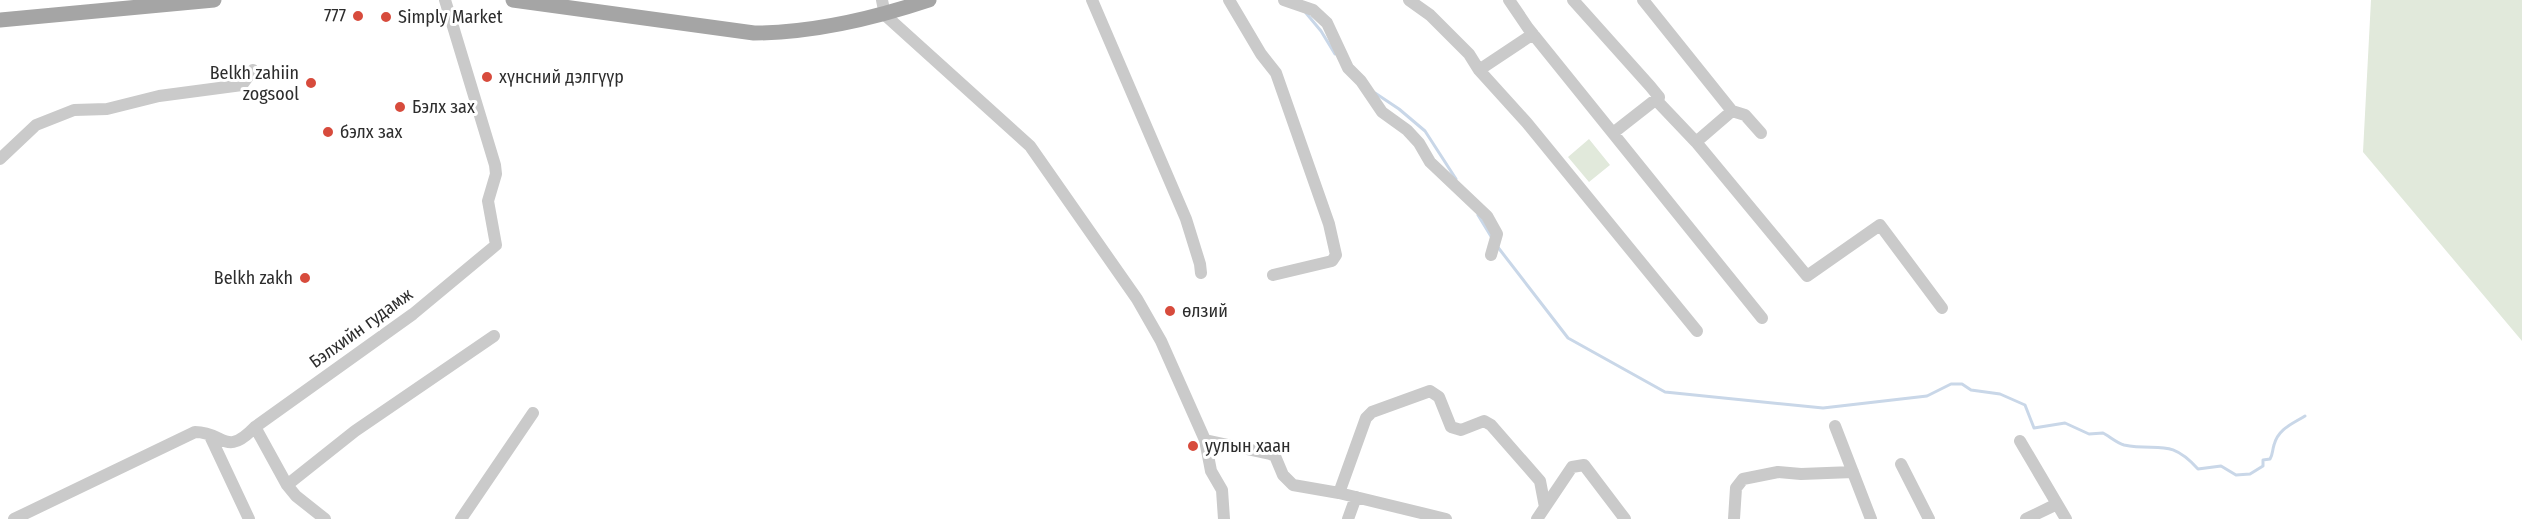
<svg xmlns="http://www.w3.org/2000/svg" width="2522" height="519" viewBox="0 0 2522 519" font-family="'Fira Sans Condensed',sans-serif">
<rect width="100%" height="100%" fill="#fff"/>
<path fill="#e1e9db" d="M2371,0H2522V341L2363,152Z
M1589,139L1610,165L1589,182L1568,157Z"/>
<g fill="none" stroke-linecap="round" stroke-linejoin="round">
<path stroke="#c9d7e8" stroke-width="3" d="M1306,13L1321,31L1335,54
M1375,93L1399,109L1425,131L1456,179
M1478,215L1492,238
M1497,246L1568,338L1665,392L1823,408L1927,396L1951,384H1962L1971,390L2000,394L2025,405L2034,428L2065,423L2089,434L2103,433C2109,436 2117,443 2124,445C2158,452 2169,437 2198,469L2221,466L2236,475L2250,474L2263,466V460L2270,459C2273,454 2272,451 2274,445C2278,429 2292,424 2305,416"/>
<path stroke="#cacaca" stroke-width="12" d="M882,0L885,15L1030,146L1137,299L1161,341L1205,440L1211,471L1222,490L1224,519
M1092,0L1186,219L1200,264L1201,273
M1229,0L1261,54L1276,73L1329,224L1336,255L1332,261L1273,275
M1284,0L1313,10L1327,23L1348,68L1361,81L1382,112L1407,130L1419,143L1430,162L1487,216L1497,234L1491,255
M1409,0L1430,15L1469,54L1479,70L1527,123L1697,331
M1509,0L1528,28L1762,318
M1573,0L1650,86L1659,97L1658,102L1696,142L1807,276L1880,225L1942,308
M1643,0L1732,111
M1479,70L1533,34
M1613,133L1659,97
M1696,142L1732,111L1745,115L1761,133
M0,159L36,125L74,110L107,109L159,96L242,85L253,70
M1835,426L1871,519
M255,427L287,485L296,496L325,519
M210,436L249,519
M1205,440L1270,454L1275,456L1283,475L1293,485L1339,493L1446,519
M2020,441L2066,519
M1901,464L1929,519
M287,485L355,431L494,336
M1339,493L1366,418L1372,412L1430,391L1439,397L1451,427L1461,430L1484,421L1491,425L1540,481L1545,507
M14,519L195,432C225,432 225,458 255,427L413,314L496,245L488,201L496,174L495,165L445,0
M461,519L533,413
M1348,519L1356,497
M1537,519L1572,467L1584,465L1625,519
M1734,519L1736,488L1743,479L1778,472L1801,474L1853,472
M2026,519L2057,504"/>
<path stroke="#a5a5a5" stroke-width="15" d="M513,0L754,33C814,33 872,19 929,0
M0,20L214,0"/>
</g>
<g fill="#d74b3c" stroke="#fff" stroke-width="2">
<circle cx="358" cy="16" r="6"/>
<circle cx="386" cy="17" r="6"/>
<circle cx="487" cy="77" r="6"/>
<circle cx="311" cy="83" r="6"/>
<circle cx="400" cy="107" r="6"/>
<circle cx="328" cy="132" r="6"/>
<circle cx="305" cy="278" r="6"/>
<circle cx="1170" cy="311" r="6"/>
<circle cx="1193" cy="446" r="6"/>
</g>
<g text-anchor="middle" dominant-baseline="central" stroke-width="6" stroke-linejoin="round" paint-order="stroke">
<g font-size="18" fill="#2d2d2d" stroke="#fff" text-anchor="start">
<text x="346" y="16" text-anchor="end">777</text>
<text x="398" y="17">Simply Market</text>
<text x="299" y="73" text-anchor="end">Belkh zahiin<tspan x="299" dy="21">zogsool</tspan></text>
<text x="499" y="77">хүнсний дэлгүүр</text>
<text x="412" y="107">Бэлх зах</text>
<text x="340" y="132">бэлх зах</text>
<text x="293" y="278" text-anchor="end">Belkh zakh</text>
<text x="1182" y="311">өлзий</text>
<text x="1205" y="446">уулын хаан</text>
</g>
<g font-size="18" fill="#2d2d2d" stroke="#fff">
<text transform="translate(361 328) rotate(-36)">Бэлхийн гудамж</text>
</g>
</g>
</svg>
